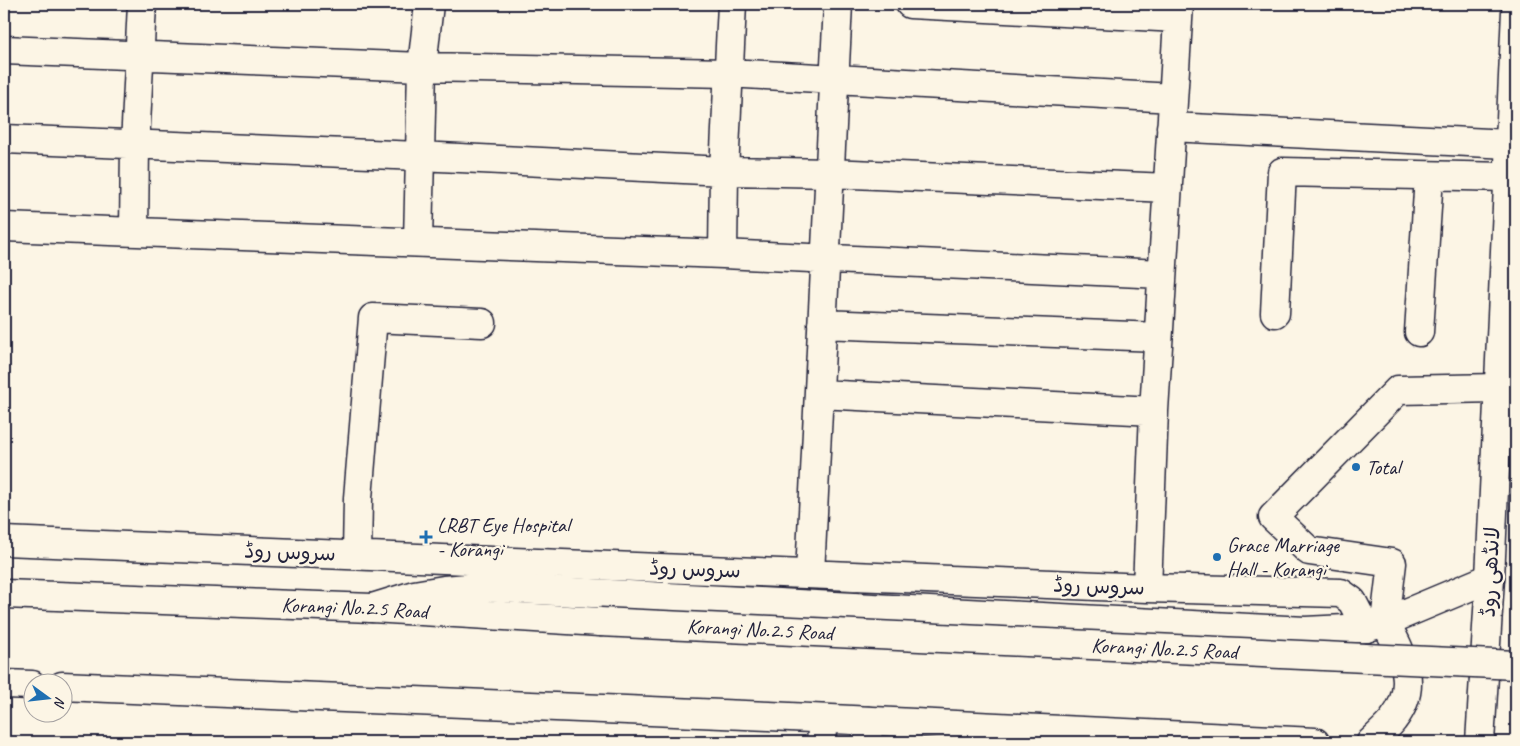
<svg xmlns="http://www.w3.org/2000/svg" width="1520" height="746" viewBox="0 0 1520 746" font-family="Caveat,'Playpen Sans Arabic',sans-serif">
<rect width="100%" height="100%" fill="#fcf5e5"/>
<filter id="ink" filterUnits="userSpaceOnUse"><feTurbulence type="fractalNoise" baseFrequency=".02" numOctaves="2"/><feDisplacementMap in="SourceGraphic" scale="10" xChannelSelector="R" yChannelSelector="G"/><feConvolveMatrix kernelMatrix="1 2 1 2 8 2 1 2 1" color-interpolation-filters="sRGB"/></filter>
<g filter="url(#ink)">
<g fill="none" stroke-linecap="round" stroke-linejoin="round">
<g stroke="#22223b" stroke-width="31">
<path id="minor" d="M910,4L1178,18
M4,50L422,67L728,73L1173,98
M1171,127L1509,144
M4,139L419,156L724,171L830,173L1168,188
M4,227L723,254L1162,274
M134,231L135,145L142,4
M418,242L422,67L429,4
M723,254L724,171L732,4
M1275,313L1282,172L1508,177
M822,324L1158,337
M1419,332L1429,176
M819,394L1154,411
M4,541L1147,588L1341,593L1352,601L1366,628
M357,555L358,498L373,318L482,323
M810,574L838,4
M1147,588L1154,411L1179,4
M1385,622L1392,563L1309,551L1273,517L1398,390L1498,388
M821,742L823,719
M867,742L868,721"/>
</g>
<g stroke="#22223b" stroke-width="31">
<g id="major">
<path id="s1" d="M4,594L372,608L600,622"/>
<path d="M372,608L414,595L444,590L480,587L1305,631L1366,628L1385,622L1490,578"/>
<path d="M4,684L32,685"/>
<path d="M62,686L769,716L1315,742"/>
<path d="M1371,742C1378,735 1387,728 1393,720C1420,686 1403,655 1385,622"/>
<path d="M1480,742L1490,578L1516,11"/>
</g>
</g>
<use href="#minor" stroke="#fcf5e5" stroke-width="28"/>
<use href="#major" stroke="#fcf5e5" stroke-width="28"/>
<g stroke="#22223b" stroke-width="31" stroke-linecap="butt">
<g id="major-bridge">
<path id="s2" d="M600,622L1516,665"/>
</g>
</g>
<use href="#major-bridge" stroke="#fcf5e5" stroke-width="28"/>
</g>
</g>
<g fill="#1f6fb2" stroke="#fcf5e5" stroke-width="2">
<circle cx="1356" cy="467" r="5"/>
<path d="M423.5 529.5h5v5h5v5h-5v5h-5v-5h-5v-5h5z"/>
<circle cx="1217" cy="557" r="5"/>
</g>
<g text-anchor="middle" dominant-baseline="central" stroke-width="4.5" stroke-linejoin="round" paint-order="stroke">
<g font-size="21" fill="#22223b" stroke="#fcf5e5" text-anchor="start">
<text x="1366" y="467">Total</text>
<text x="437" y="525">LRBT Eye Hospital<tspan x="437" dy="24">- Korangi</tspan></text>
<text x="1227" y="545">Grace Marriage<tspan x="1227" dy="24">Hall - Korangi</tspan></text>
</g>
<g font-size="21" fill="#22223b" stroke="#fcf5e5">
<text transform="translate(290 552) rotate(2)">سروس روڈ</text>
<text transform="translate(695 569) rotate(2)">سروس روڈ</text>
<text transform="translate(1490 572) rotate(-87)">لانڈھی روڈ</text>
<text transform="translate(1099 586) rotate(2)">سروس روڈ</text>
<text stroke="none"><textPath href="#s1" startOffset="351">Korangi No.2.5 Road</textPath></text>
<text stroke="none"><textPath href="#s2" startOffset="160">Korangi No.2.5 Road</textPath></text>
<text stroke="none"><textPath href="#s2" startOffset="565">Korangi No.2.5 Road</textPath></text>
</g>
</g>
<rect width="1520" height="746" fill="none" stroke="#fcf5e5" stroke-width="20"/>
<rect x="10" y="10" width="1500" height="726" fill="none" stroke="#22223b" stroke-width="2" filter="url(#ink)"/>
<g transform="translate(48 698) rotate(105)"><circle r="24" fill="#fcf5e5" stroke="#a5a1a1"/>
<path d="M0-4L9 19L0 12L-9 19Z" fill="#1f6fb2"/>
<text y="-8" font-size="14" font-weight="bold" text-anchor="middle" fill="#22223b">N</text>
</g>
</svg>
